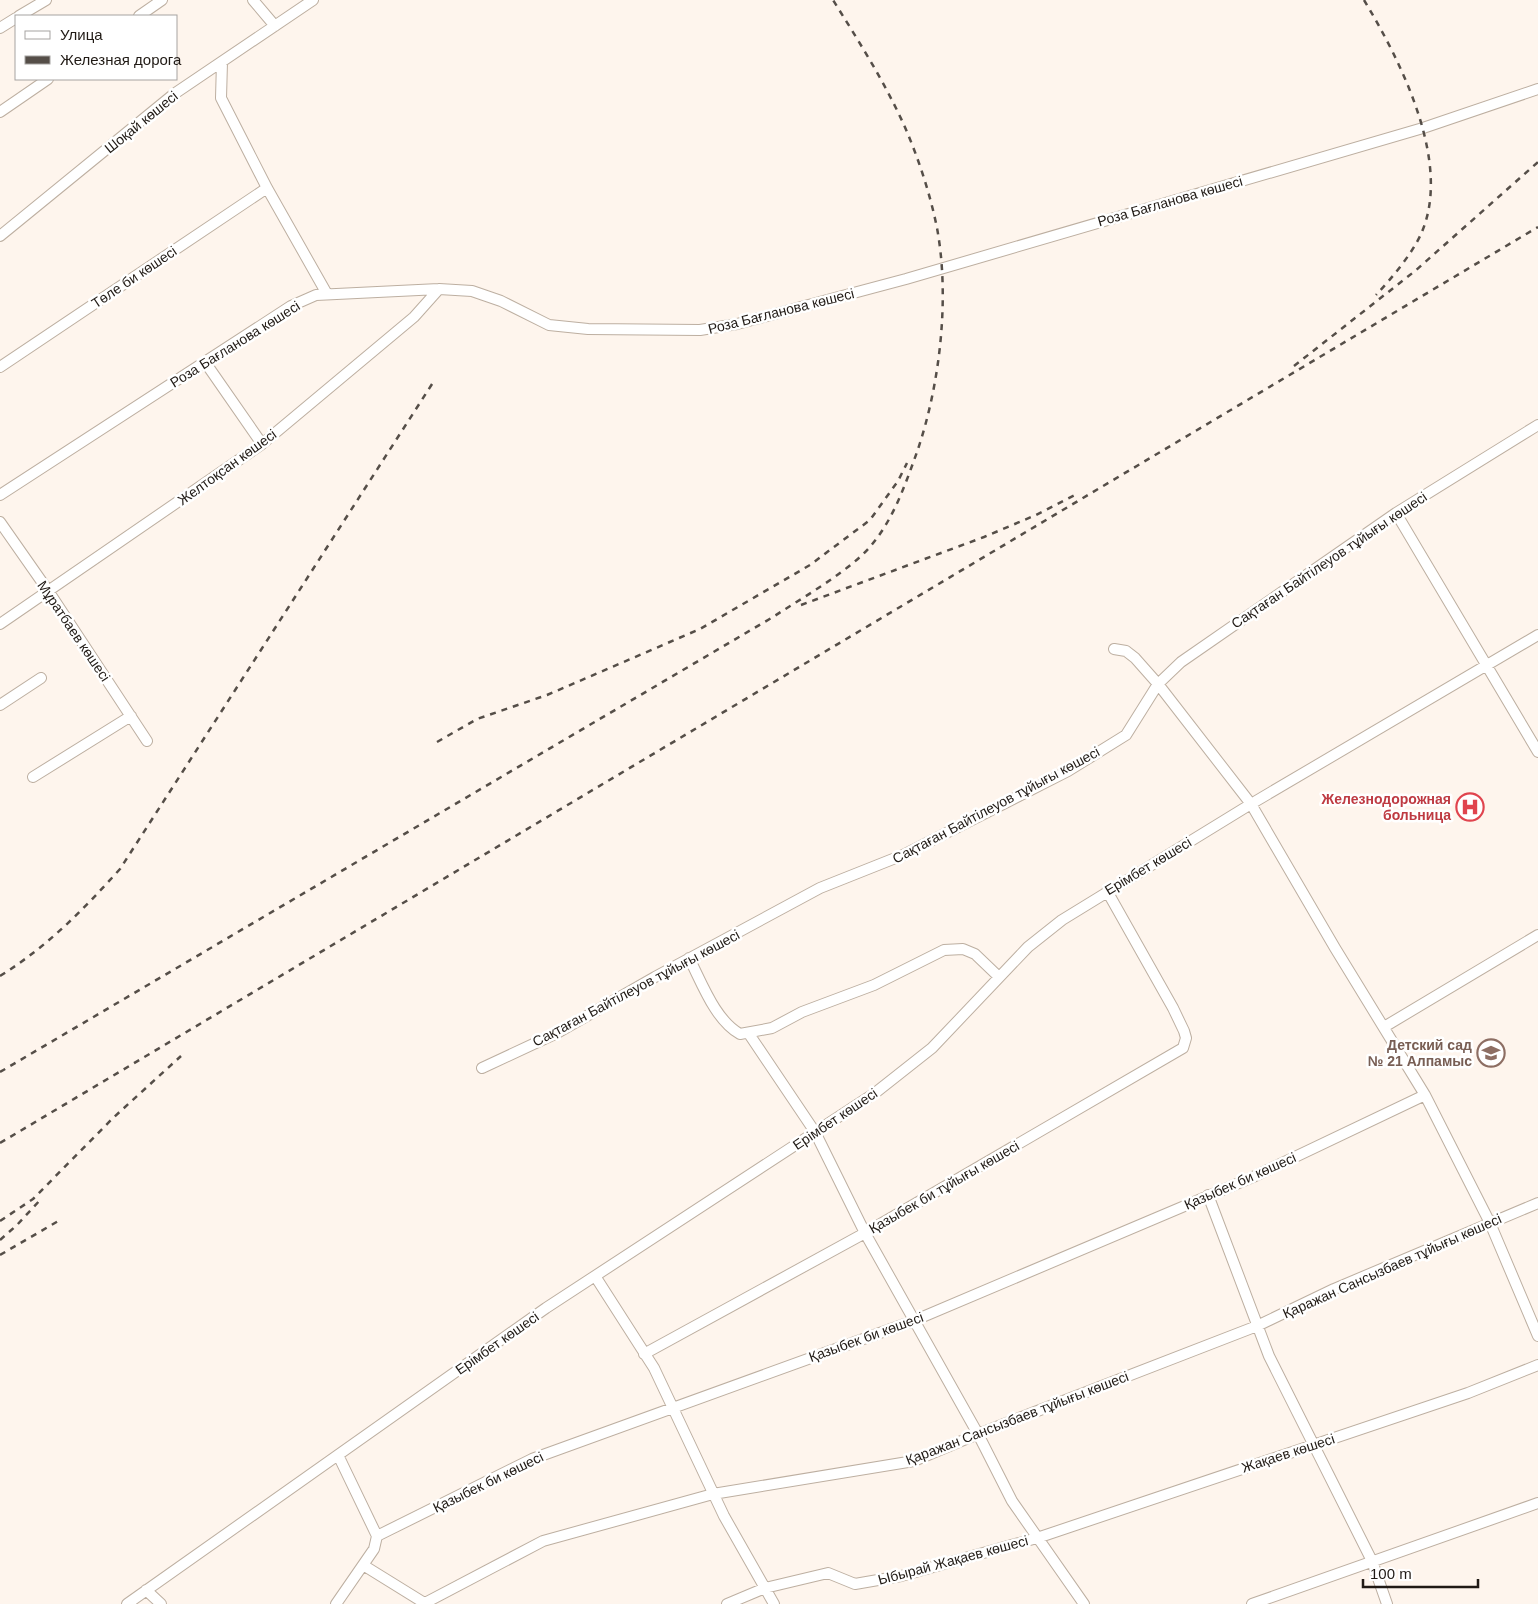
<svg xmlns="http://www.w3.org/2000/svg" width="1538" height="1604" viewBox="0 0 1538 1604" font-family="Arial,sans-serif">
<rect width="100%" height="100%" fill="#fef5ed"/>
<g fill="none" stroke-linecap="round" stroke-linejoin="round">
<g stroke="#bdafa1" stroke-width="12">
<path id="minor" d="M253,0L275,26
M19,16L46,0
M139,16L162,0
M0,28L16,18
M222,62L221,98L267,188L327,294
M0,112L48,79
M0,236L174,94L313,0
M205,362L262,444
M0,367L267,188
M0,495L291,306L316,295L439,289L472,291L501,301L549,325L588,329L700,330L737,324L906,279L1423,128L1538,89
M1396,513L1538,752
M0,522L49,592L147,741
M0,624L262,444L414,317L439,289
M1114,649L1126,651L1135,658L1158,684L1251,804L1335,948L1425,1095L1490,1223L1538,1336
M0,705L41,678
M33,777L131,716
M689,958C702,983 715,1020 740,1034L772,1028L802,1012L874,985L944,950L963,949L975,954L999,977
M1384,1027L1538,935
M749,1034L815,1132L865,1233L978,1434L1012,1501L1084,1604
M482,1068L557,1033L655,977L820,888L903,855L1068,771L1126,735L1158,684L1181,662L1396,513L1538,425
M1208,1195L1269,1356L1372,1561L1387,1604
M595,1276L654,1368L724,1516L774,1604
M644,1354L865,1233L1183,1048L1186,1038L1184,1031L1173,1008L1107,891
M338,1455L377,1536
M363,1565L426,1604
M146,1590L161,1604
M425,1603L543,1541L713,1494L914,1461L978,1434L1257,1326L1334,1289L1538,1203
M127,1604L546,1308L875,1093L932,1048L1028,947L1062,920L1251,804L1538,635
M336,1604L374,1549L377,1536L532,1459L913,1321L1253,1177L1425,1095
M727,1604L765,1588L828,1573L855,1584L901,1576L1037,1538L1468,1393L1538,1365
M1252,1604L1538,1503"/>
</g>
<use href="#minor" stroke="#fff" stroke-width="10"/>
<path stroke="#554e48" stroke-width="2.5" stroke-dasharray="6 6" stroke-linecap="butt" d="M1364,0C1400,60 1453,163 1421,234C1412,254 1391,279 1376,295
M1294,366L1415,271L1538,162
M801,605L984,537L1036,515L1077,494
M437,742L477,719L547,695L700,629L810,565L870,520L898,481L907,463
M0,976C48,946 83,910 120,869L434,381
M0,1072L773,617C802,598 834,580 860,557C890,530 904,488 917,452C940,385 950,298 937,228C930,193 918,157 904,125C884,81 858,40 833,0
M0,1143L1538,227
M0,1221L33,1199L113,1118L181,1056
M0,1240L17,1225L42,1198
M0,1255L60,1220"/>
</g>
<defs>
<g id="hospital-ring" transform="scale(1.4375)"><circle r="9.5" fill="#fff" stroke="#e0444e" stroke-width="1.5"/><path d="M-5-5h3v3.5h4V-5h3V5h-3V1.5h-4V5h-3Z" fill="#e0444e"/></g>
<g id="school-ring" transform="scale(1.4375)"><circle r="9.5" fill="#fff" stroke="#8d6e63" stroke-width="1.5"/><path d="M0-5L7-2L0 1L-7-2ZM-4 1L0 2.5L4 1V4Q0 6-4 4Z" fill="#8d6e63"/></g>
</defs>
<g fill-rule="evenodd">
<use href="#hospital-ring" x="1470" y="807"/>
<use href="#school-ring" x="1491" y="1053"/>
</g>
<g text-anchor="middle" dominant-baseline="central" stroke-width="5" stroke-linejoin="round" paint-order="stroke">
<g font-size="14" fill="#201a15" stroke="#fff">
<text transform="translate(141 122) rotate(-39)">Шоқай көшесі</text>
<text transform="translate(1170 201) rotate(-16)">Роза Бағланова көшесі</text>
<text transform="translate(134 277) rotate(-34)">Төле би көшесі</text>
<text transform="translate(781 311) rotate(-14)">Роза Бағланова көшесі</text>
<text transform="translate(235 344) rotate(-32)">Роза Бағланова көшесі</text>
<text transform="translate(227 467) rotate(-36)">Желтоқсан көшесі</text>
<text transform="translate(1329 560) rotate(-34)">Сақтаған Байтілеуов тұйығы көшесі</text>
<text transform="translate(74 631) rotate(56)">Мұратбаев көшесі</text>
<text transform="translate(996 805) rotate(-28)">Сақтаған Байтілеуов тұйығы көшесі</text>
<text transform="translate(1148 866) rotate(-31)">Ерімбет көшесі</text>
<text transform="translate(636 988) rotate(-28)">Сақтаған Байтілеуов тұйығы көшесі</text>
<text transform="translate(835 1119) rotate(-34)">Ерімбет көшесі</text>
<text transform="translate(1240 1181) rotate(-24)">Қазыбек би көшесі</text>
<text transform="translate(944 1187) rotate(-30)">Қазыбек би тұйығы көшесі</text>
<text transform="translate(1392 1266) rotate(-24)">Қаражан Сансызбаев тұйығы көшесі</text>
<text transform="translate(866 1337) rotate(-20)">Қазыбек би көшесі</text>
<text transform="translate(497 1343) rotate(-35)">Ерімбет көшесі</text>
<text transform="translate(1017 1418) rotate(-21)">Қаражан Сансызбаев тұйығы көшесі</text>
<text transform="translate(1288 1453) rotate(-18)">Жақаев көшесі</text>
<text transform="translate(488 1482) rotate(-26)">Қазыбек би көшесі</text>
<text transform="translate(953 1560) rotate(-15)">Ыбырай Жақаев көшесі</text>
</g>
<g font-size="14" font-weight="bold" fill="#be3a42" stroke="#fff" text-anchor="end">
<text x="1451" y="799">Железнодорожная<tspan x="1451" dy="16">больница</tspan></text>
</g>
<g font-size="14" font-weight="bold" fill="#785e54" stroke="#fff" text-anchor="end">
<text x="1472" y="1045">Детский сад<tspan x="1472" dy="16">№ 21 Алпамыс</tspan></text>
</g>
</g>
<rect x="15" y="15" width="162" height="65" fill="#ffffff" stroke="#a6a3a1"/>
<rect x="25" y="31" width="25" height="8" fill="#ffffff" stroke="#a6a3a1"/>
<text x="60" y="40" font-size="15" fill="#201a15">Улица</text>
<rect x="25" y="56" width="25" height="8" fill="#554e48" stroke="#a6a3a1"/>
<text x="60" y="65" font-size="15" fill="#201a15">Железная дорога</text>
<path d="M1363 1579v8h115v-8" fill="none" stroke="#201a15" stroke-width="2.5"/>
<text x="1370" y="1579" font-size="15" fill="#201a15" stroke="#ffffff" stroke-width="4" paint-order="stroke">100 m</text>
</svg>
